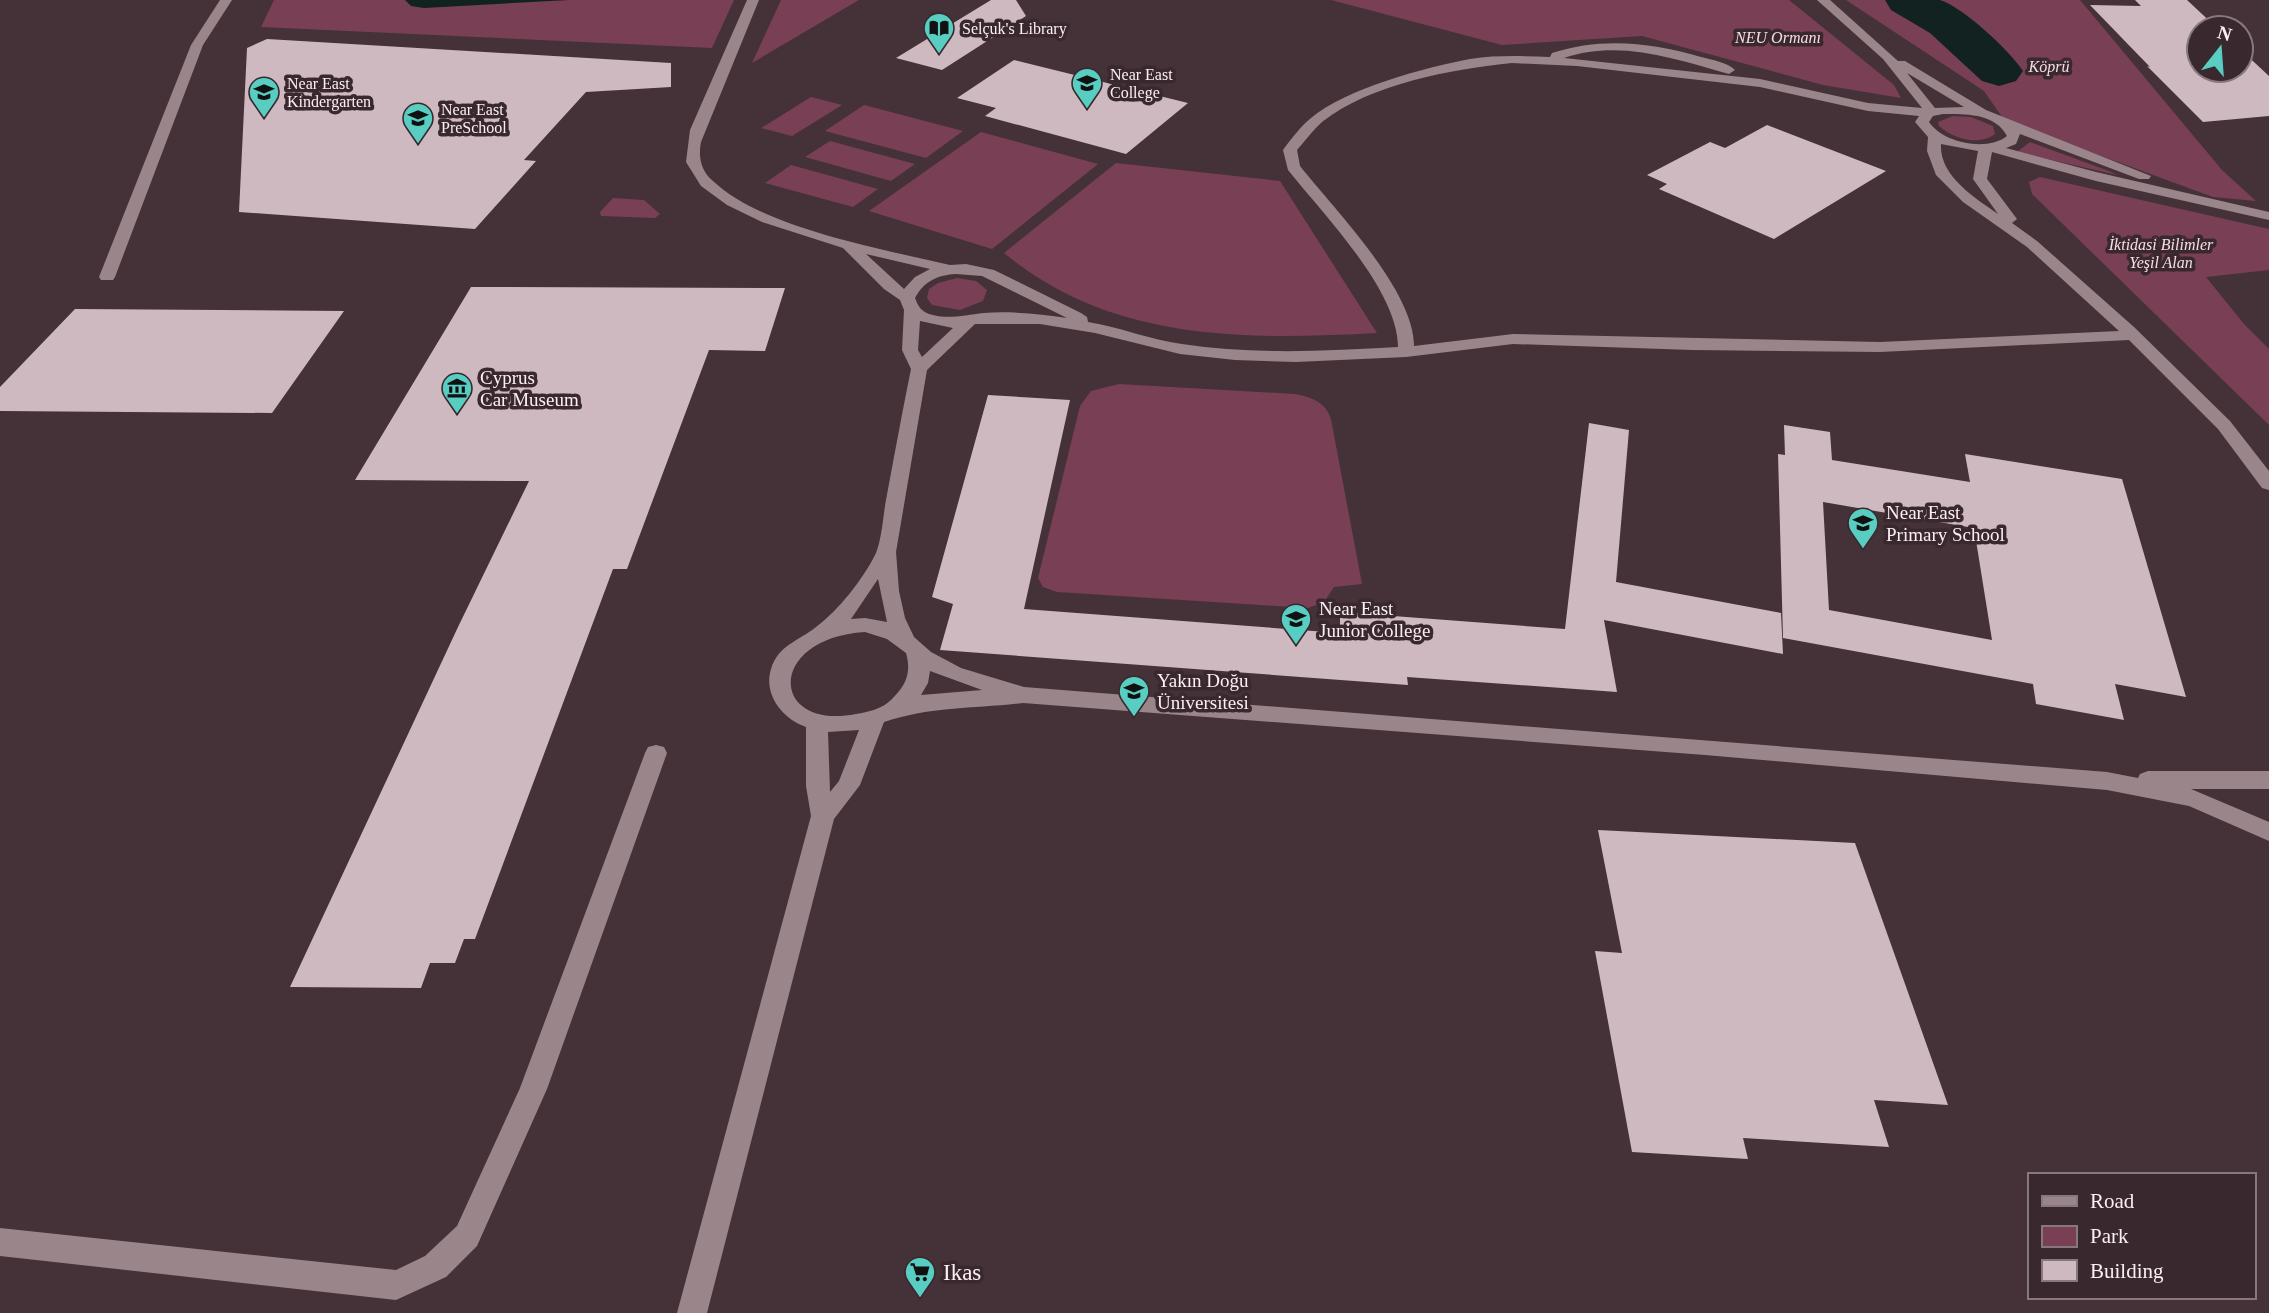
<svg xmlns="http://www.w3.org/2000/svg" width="2269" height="1313" viewBox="0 0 2269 1313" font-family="'Times New Roman',serif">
<rect width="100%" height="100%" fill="#443238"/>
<path fill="#793f55" d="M274,0H734L712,48L261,27Z
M781,0H859L752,63Z
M1331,0H1789L1894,85L1901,98L1823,85L1642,36L1502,45Z
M1846,0H2080L2222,170L2256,201L2213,197L2014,124L2002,117L1984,91Z
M811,97L842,105L792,136L761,128Z
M864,105L963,131L926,158L825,131Z
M1953,116L1971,117L1993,126L1995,134C1980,146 1953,139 1939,126L1938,122Z
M981,132L1098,164L992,249L869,211Z
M830,141L915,164L891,181L805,157Z
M2030,142L2109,171L2117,175L2017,152Z
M1116,163L1280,181L1377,333C1245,340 1111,342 1004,253Z
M791,165L878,189L853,207L765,183Z
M2040,177L2269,229V270L2206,277L2244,324L2269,349V425L2032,194L2029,182Z
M613,198L644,200L660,214L655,218L601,216L600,212Z
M957,278L976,281L987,290L983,301L960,310L932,305L927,298L929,289L938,283Z
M1119,384L1295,394C1311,397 1326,402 1331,419L1362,584L1334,587L1324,602L1308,608L1057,592L1043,587L1038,578L1080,406L1091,391Z"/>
<path fill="#112220" d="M405,0H569L424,8L411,6Z"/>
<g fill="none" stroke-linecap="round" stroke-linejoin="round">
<path fill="#112220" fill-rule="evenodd" d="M1885,0C1901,0 1924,0 1940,0C1963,7 2010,51 2023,71L2016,81L1999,86L1982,81L1930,33L1891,10Z"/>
</g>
<path fill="#cfb9c0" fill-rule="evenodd" d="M991,0H1016L1026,16L942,70L896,58Z
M2135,0H2187L2217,28H2199V70H2241V50L2269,76V116L2203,122L2147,66L2150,67L2090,5L2141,6Z
M267,39L671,63V87L586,92L524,160L536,161L475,229L239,212L247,48Z
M1014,60L1188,103L1126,154L985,116L996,108L957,98Z
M1767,125L1886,171L1774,239L1659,189L1667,184L1647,175L1710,142L1725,148Z
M471,287L785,288L765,351L709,350L627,569H613L475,939H464L455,963H430L421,988L290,987L458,627L529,481L355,480Z
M75,309L344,311L272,413L0,411V387Z
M988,395L1070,400L1024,609L1340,633V612L1565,629L1589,423L1629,430L1616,582L1781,613L1783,654L1604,620L1617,692L1407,677L1408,685L940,650L953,604L932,597Z
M1784,425L1830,432L1832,460L1970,482L1965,454L2122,479L2186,697L2115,684L2124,720L2036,704L2033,684L1783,638L1778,454L1785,455ZM1823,502L1974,528L1992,640L1829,610Z
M1598,830L1855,843L1948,1105L1874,1100L1889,1147L1743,1138L1748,1159L1632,1152L1595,951L1622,953Z"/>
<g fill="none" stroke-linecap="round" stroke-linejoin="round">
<path fill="#9a858b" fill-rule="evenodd" d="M220,0H232L203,45L115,277L113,280H101L99,277L191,45Z
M747,0H759L701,142C698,157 701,171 713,181C764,229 883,249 950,265L966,264L994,270L1081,313L1087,317L1088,322C1120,327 1150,340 1182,344C1254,355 1326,351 1398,347C1398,290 1323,214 1288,170L1283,150C1291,139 1301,126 1311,118C1345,89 1426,67 1470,59C1497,55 1524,56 1550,57L1552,53C1601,37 1651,42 1701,57C1712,60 1727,62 1735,70L1729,74C1675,59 1620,39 1564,58L1760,79L1868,103L1922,108L1883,59L1817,0H1830L1898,61H1905L1986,110L2151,176L2149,179H2139L2020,134L2016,144L2006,148L2096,172L2269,212V220L2096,181L1992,152L1987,179L2017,219L2012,223L2037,241L2134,327L2230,421L2269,471V490L2262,488L2218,429L2129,340L1880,352L1692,350L1513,344L1406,357L1296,362L1235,360L1180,354L1095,333L1040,324H975L927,370L896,552L899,591L905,618L914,637L931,652L961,668L1024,687L2107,772L2138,778L2140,774L2148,771H2269V789H2191L2269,822V841L2189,806L2107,790L1705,755L1023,703C973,709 933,706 884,722L860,785L834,819L707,1313H677L811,816L806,786V727C783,719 763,695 771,669C778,645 799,641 816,627C838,611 864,578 876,553C882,538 883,516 886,500C894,457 902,413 911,369L902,350L904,310L900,300L884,289L843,248L762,222L727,205L701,186L686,162L690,130ZM1512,63L1577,66L1760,87L1868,111L1919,116L1915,122L1928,137L1927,151L1936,175L1963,202L2027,247L2119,331L1880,342L1513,334L1414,346C1414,290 1335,210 1300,166L1297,150C1305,141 1313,130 1322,122C1370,84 1452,69 1512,63ZM1907,73L1964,107L1935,108ZM1943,114C1965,114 1995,113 2007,136C1987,152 1943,143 1929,122L1933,116ZM1941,144L1978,151L1973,179L1998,214C1975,198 1939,176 1941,144ZM866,254L930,269L915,277L904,289ZM956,274L982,276L1067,318C1040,314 1011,311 984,313C964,315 948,320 929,314C921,311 918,306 915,298C924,281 938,275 956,274ZM920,321L953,328L922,357L918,350ZM878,579L887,622L865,618L851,619ZM865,632L887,639L906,653C912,674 905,686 891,700C882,709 868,712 856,714C769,731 766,638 865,632ZM930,671L982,690L921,695L928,683ZM859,730L839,781L830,792L828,732Z
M656,745L664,747L667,753L547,1089L477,1246L446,1277L396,1300L0,1256V1228L396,1270L425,1256L457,1226L520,1088L645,753L648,747Z"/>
</g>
<defs>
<g id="library-pin" transform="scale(1.575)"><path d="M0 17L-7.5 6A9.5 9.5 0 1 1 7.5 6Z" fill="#57cec1" stroke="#39282e"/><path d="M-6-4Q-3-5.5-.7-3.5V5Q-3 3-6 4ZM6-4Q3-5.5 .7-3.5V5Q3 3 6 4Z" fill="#111"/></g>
<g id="university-pin" transform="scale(1.575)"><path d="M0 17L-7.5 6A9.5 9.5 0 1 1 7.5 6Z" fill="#57cec1" stroke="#39282e"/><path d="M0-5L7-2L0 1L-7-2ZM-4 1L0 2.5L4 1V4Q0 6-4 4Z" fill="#111"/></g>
<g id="school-pin" transform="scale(1.575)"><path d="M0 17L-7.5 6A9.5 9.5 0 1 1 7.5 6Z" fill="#57cec1" stroke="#39282e"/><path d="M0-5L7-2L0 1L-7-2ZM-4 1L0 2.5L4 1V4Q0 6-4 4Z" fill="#111"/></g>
<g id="museum-pin" transform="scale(1.575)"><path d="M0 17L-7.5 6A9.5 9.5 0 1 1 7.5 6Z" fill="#57cec1" stroke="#39282e"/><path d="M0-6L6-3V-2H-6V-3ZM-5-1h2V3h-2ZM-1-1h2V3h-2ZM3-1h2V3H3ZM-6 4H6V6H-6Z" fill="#111"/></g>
<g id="supermarket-pin" transform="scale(1.575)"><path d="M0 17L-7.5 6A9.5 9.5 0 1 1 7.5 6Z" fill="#57cec1" stroke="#39282e"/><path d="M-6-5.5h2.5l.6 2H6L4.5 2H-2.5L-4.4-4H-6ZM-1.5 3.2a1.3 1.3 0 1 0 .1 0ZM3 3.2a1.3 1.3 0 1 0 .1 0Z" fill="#111"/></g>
</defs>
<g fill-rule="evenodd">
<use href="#library-pin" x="939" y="28"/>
<use href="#university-pin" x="1087" y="83"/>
<use href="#school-pin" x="264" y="92"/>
<use href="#school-pin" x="418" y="118"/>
<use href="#museum-pin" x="457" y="388"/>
<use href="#school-pin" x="1863" y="523"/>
<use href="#school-pin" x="1296" y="619"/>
<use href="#university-pin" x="1134" y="691"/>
<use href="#supermarket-pin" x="920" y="1272"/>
</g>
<g text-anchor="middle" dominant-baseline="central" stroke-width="7" stroke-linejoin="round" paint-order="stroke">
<g font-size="16" fill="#fbeff2" stroke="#39282e" text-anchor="start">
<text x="962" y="28">Selçuk's Library</text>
<text x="1110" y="74">Near East<tspan x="1110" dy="18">College</tspan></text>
<text x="287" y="83">Near East<tspan x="287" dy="18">Kindergarten</tspan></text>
<text x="441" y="109">Near East<tspan x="441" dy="18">PreSchool</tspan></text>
</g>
<g font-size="16" font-style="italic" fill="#f6dce4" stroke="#39282e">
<text x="1778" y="37">NEU Ormanı</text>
<text x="2049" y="66">Köprü</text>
<text x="2161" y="244">İktidasi Bilimler<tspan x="2161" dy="18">Yeşil Alan</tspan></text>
</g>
<g font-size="19" fill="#fbeff2" stroke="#39282e" text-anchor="start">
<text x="480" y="377">Cyprus<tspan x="480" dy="22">Car Museum</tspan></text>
<text x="1886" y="512">Near East<tspan x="1886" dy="22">Primary School</tspan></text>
<text x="1319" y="608">Near East<tspan x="1319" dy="22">Junior College</tspan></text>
<text x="1157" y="680">Yakın Doğu<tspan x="1157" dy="22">Üniversitesi</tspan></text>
</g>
<g font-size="23" fill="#fbeff2" stroke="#39282e" text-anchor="start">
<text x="943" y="1272">Ikas</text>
</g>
</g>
<rect x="2028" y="1173" width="228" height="126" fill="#39282e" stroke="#87787c" stroke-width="2"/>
<rect x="2042" y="1196" width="35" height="10" fill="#9a858b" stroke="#87787c" stroke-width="2"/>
<text x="2090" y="1208" font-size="21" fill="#fbeff2">Road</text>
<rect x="2042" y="1226" width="35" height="21" fill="#793f55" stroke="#87787c" stroke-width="2"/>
<text x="2090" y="1243" font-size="21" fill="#fbeff2">Park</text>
<rect x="2042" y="1260" width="35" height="21" fill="#cfb9c0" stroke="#87787c" stroke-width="2"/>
<text x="2090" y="1278" font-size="21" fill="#fbeff2">Building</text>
<g transform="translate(2220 49) rotate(17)"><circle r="33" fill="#39282e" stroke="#87787c" stroke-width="2"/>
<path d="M0-5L12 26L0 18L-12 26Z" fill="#57cec1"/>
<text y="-10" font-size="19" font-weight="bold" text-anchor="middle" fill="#fbeff2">N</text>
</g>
</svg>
